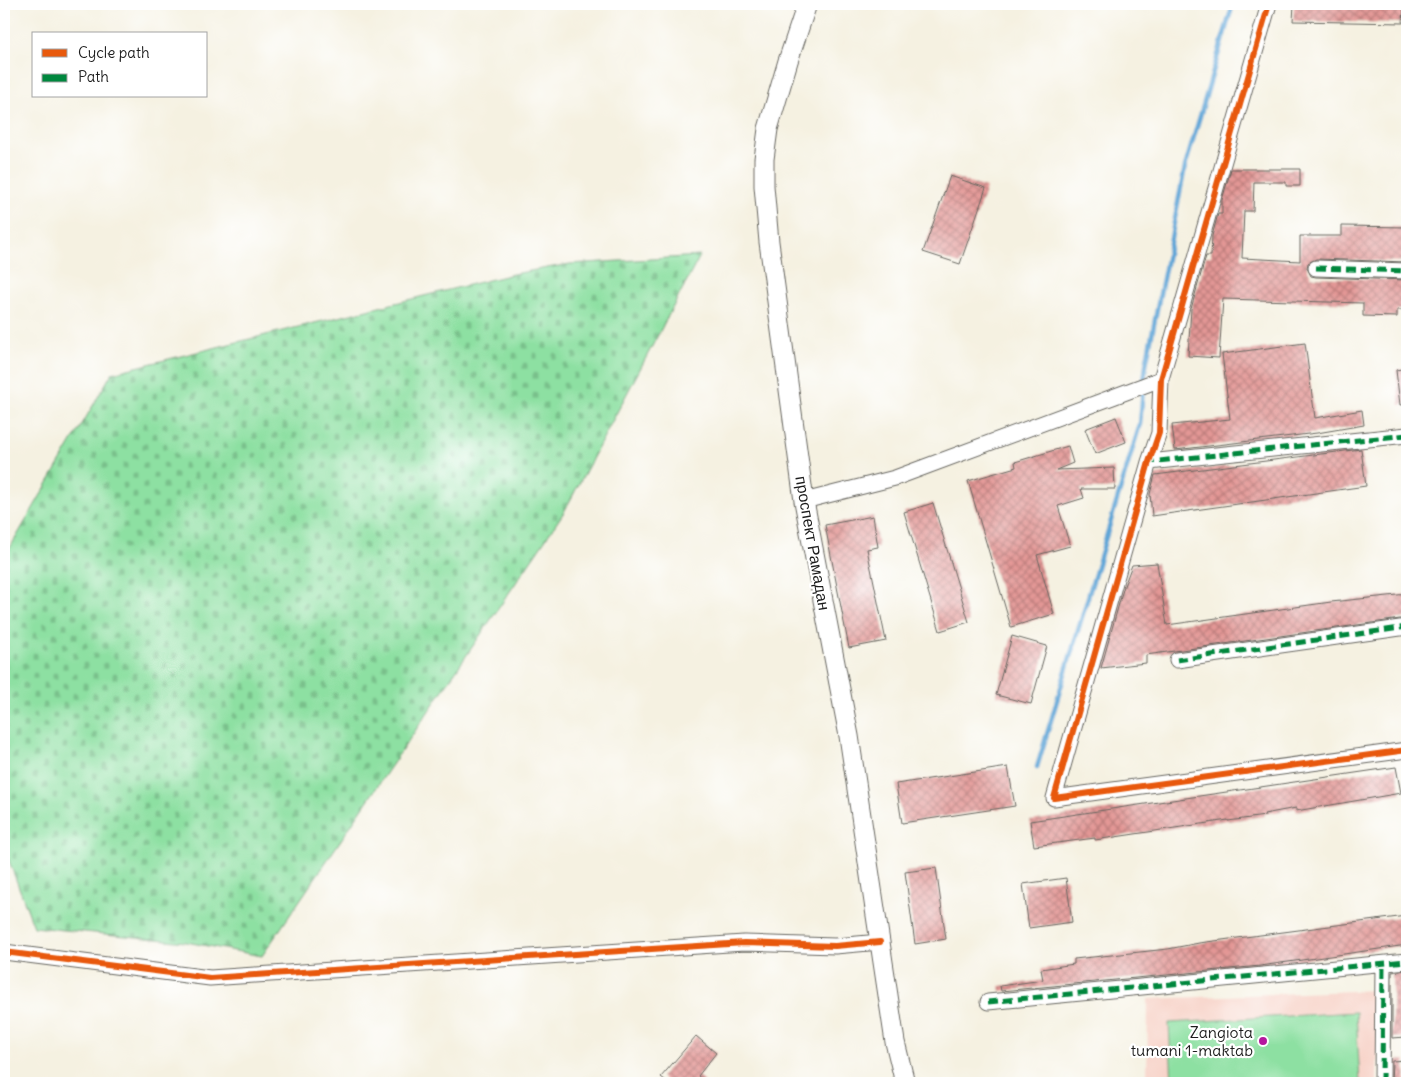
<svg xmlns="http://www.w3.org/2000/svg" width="1411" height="1087" viewBox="0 0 1411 1087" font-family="Delius,sans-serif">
<defs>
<pattern id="cemetery-stones" width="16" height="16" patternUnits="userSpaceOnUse" patternTransform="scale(1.25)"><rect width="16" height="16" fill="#8de0a2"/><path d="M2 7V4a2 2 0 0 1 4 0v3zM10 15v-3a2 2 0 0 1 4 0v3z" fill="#79c08b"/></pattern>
<pattern id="building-cross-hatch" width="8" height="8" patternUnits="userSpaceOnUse" patternTransform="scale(1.25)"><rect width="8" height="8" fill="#e39795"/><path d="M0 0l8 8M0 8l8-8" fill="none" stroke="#b77a79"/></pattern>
</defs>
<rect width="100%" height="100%" fill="#fff"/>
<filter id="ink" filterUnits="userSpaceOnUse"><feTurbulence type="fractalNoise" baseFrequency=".02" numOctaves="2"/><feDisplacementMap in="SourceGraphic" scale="10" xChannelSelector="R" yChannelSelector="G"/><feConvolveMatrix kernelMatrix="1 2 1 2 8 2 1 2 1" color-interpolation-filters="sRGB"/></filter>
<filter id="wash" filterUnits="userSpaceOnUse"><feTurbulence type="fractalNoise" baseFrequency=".0096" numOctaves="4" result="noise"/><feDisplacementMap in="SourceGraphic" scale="20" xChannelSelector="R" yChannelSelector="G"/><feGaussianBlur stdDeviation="1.12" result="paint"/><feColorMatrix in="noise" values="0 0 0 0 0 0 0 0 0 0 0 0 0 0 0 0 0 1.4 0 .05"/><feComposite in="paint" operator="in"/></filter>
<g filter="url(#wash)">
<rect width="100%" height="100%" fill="#f5f1e1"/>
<path fill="#f7d1c6" d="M1379,990L1377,1083H1147L1148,999Z"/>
<path fill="url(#cemetery-stones)" stroke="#547e5f" d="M700,256L564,512L262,956L186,942L34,927L4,848V558L112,373L513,274L570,264Z"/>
<path fill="#8de0a2" stroke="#547e5f" d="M1356,1012L1360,1083H1172L1169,1023Z"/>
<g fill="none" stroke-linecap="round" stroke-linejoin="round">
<path stroke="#61a6d7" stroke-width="4.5" d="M1144,381L1146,365L1185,167L1233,4
M1037,767L1140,424L1143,389"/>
</g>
<g id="blocks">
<path fill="url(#building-cross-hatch)" d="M1294,4H1404L1403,23L1293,21Z
M1231,169H1300V186H1286V182H1254L1253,211H1244L1242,258L1300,261V236H1342V226L1407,227V262L1316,259L1308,263L1307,268L1311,276L1316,277L1407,280V310H1397V317L1363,316V303L1223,299L1219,358L1188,356L1191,309L1206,256H1211L1212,236L1218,214H1222V200Z
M950,176L986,188L960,264L923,252Z
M1305,343L1315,418L1362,410L1364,425L1317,433L1175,450L1172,425L1230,419L1222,354Z
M1407,368V404L1400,405L1396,370Z
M1116,417L1126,442L1095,454L1085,429Z
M1068,446L1073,463L1056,470L1114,468L1115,489H1081L1084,498L1058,506L1070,546L1037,555L1054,614L1011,627L968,481L1016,467L1015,462Z
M1361,449L1366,486L1152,516L1150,494L1155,475Z
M933,503L969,622L940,631L904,512Z
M873,516L878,547L867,549L886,641L849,648L825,525Z
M1157,563L1167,625L1331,602L1407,594V618L1146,655V663L1101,668L1124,586L1132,565Z
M1012,636L1047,646L1031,704L996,695Z
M1008,767L1015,806L902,823L896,784Z
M1396,767L1401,793L1296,811V808L1264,814L1265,816L1228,821V820L1095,840V838L1034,846L1030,821Z
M936,868L946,939L915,944L905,872Z
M1066,878L1072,922L1029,928L1023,884Z
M1406,916L1407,945L1260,966L1001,991L1000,986L1043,980L1041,969L1074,964V959L1168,949L1199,943Z
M1407,970V1037L1392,1038V972Z
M696,1036L716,1053L698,1076L706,1083H669L661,1077Z
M1405,1060L1406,1083H1391L1392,1061Z"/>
</g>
</g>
<g filter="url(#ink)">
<use href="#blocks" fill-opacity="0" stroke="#686761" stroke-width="1"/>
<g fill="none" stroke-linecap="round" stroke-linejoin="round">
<g stroke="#686761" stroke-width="17">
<path id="minor" d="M1269,4L1161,379L1159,433L1149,462L1054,798L1407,750
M1316,268L1407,271
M1149,462L1407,435
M804,501L895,478L1161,379
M1177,660L1407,627
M4,952L210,978L744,943L835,946L880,942
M988,1002L1407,961
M1382,1083L1383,964"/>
</g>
<g stroke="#686761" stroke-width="21">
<path id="major" d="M807,4L788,61L768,129L764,159V186L769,242L804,501L849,736L895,1042L905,1083"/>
</g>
<use href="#minor" stroke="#fff" stroke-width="15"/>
<use href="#major" stroke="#fff" stroke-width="19"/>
<path stroke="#00873e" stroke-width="5" stroke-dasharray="10 5" stroke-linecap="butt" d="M1316,268L1407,271
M1148,466L1149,462L1407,435
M1177,660L1407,627
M988,1002L1407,961
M1382,1083L1383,964"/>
<g stroke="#fff" stroke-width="9">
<path id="cycleway" d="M1269,4L1161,379L1159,433L1149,462L1054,798L1407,750
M4,952L210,978L744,943L835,946L880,942"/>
</g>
<use href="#cycleway" stroke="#e8590c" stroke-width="6"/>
</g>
</g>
<circle fill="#b5179e" stroke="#fff" stroke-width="2" cx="1263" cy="1041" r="5"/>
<g text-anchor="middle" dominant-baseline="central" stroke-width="4.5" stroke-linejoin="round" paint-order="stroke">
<g font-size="16" fill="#1c1c1c" stroke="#fff">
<text transform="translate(813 543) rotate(80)">проспект Рамадан</text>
</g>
<g font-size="16" fill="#1c1c1c" stroke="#fff" text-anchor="end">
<text x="1253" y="1032">Zangiota<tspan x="1253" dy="18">tumani 1-maktab</tspan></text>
</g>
</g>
<rect width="1411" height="1087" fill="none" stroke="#fff" stroke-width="20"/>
<rect x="32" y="32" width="175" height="65" fill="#ffffff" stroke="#a4a4a4"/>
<rect x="42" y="49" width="25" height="8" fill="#e8590c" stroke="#a4a4a4"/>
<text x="78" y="58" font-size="15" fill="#1c1c1c">Cycle path</text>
<rect x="42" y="74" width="25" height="8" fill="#00873e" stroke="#a4a4a4"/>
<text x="78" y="82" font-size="15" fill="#1c1c1c">Path</text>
</svg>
